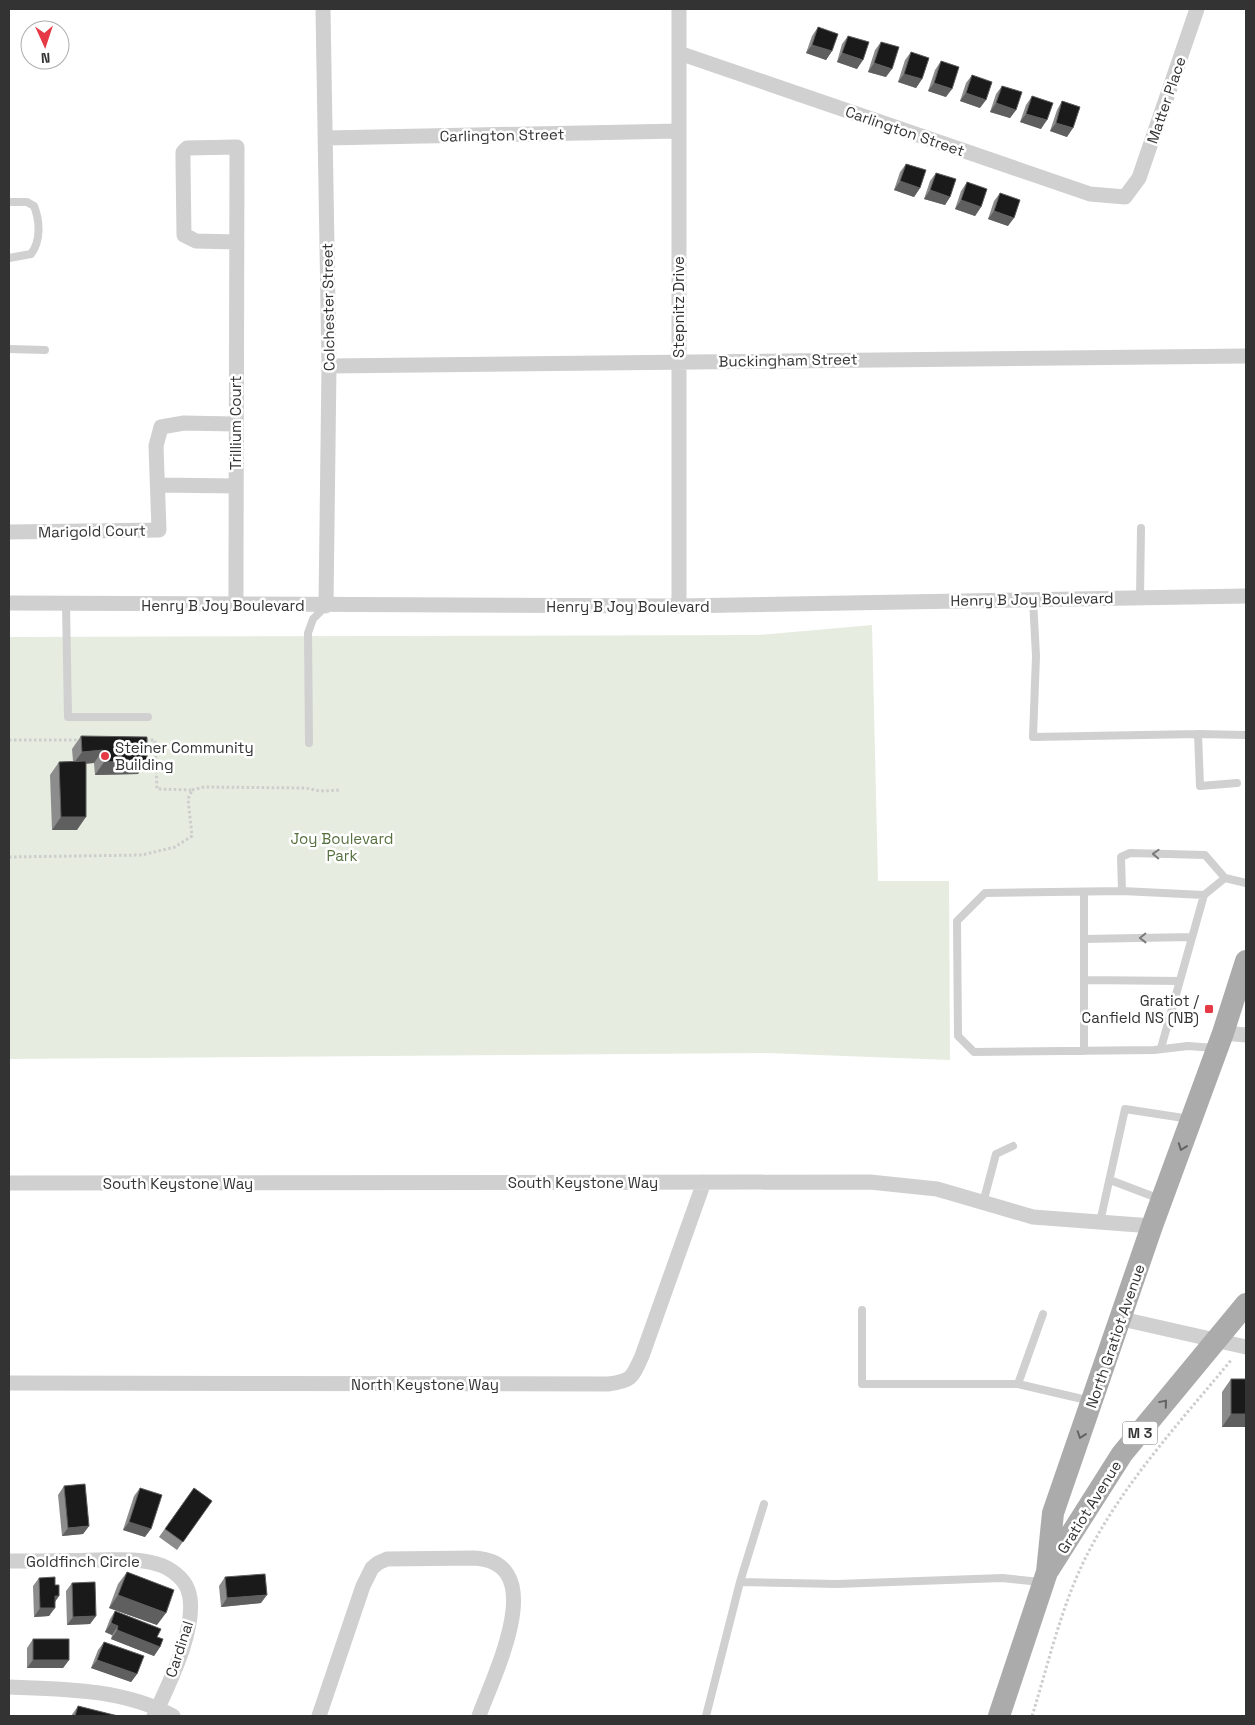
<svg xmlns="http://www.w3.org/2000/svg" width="1255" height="1725" viewBox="0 0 1255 1725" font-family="'Space Grotesk',sans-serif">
<rect width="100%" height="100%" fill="#fff"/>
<path fill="#e6ecdf" d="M872,625L878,881H949L950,1060L766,1053L9,1059V637L759,635Z"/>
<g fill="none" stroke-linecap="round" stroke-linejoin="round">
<path stroke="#cdcdcd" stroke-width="3" stroke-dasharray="2.5 2.5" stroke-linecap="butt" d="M9,740H81
M192,790L204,787L306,788L320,791L340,790
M9,857L142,855L175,847L192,836L188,799L192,790L157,789L155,740H144
M1032,1716C1049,1662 1062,1602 1089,1551C1126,1480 1181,1421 1232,1359"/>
<path stroke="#d0d0d0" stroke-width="8" d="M9,202H27L34,206C40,221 41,241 31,254L9,258
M9,349L45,350
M1140,597L1141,528
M1033,599L1036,656L1033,737L1198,734
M66,604L68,717H148
M309,743L308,633L313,619L326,606
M1237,783L1200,786L1198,734L1246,735
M1122,891L1121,857L1130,853L1205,855L1225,878L1246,883
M1204,895L1122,891L985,893L957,921L958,1036L974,1052L1154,1050L1188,1046L1215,1048
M1084,939L1192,937
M1084,980L1179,981
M1161,1048L1204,895L1225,878
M1084,1051V892
M1110,1180L1160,1199
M983,1203L996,1154L1013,1146
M1100,1222L1125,1109L1190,1119
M862,1310V1384H1018L1091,1401
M1018,1384L1043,1314
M740,1582L764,1504
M706,1716L740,1582L837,1584L1002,1578L1041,1582"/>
<path stroke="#d0d0d0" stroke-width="15" d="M323,9L329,366L326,606
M679,53L1090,194L1125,197L1139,178L1197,9
M326,138L679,131
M329,366L1246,356
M158,485L235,486
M9,532L159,530L156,446L161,427L184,423L234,424
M9,603L679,606L1246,596
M236,604C235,452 237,300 237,147L187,148L183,152V162L184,235L196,241L237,242
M679,606V9
M1223,1033L1246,1035
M9,1183L870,1182L937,1189L1033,1217L1152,1226
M1122,1319L1246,1347
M9,1383L608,1384C632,1381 632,1378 642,1356L704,1182
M9,1561C38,1561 67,1561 96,1560C116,1560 137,1558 157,1564C169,1567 184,1578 188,1590C200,1623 168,1686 154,1716
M9,1687C65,1689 123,1689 173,1716
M319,1716L363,1586L372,1568L378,1563L387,1559L474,1558C552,1562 493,1676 479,1716"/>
<path stroke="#ababab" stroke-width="22" d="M1049,1569L1122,1454L1246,1304
M999,1716L1047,1572L1053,1513L1152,1226L1223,1033L1246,961"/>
</g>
<path fill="#8c8c8c" d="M818,27L832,51L826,60L806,53L812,36Z
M848,36L857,69L837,62L842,44Z
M881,42L886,77L868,72L875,50Z
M911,52L922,79L916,88L898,82L905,60Z
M941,61L946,97L928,91L935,70Z
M972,75L980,108L960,101L966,83Z
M1002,86L1016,110L1010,118L990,112L996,94Z
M1032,96L1041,129L1020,122L1026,105Z
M1062,101L1067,137L1050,131L1057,110Z
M906,164L920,188L914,197L894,190L900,172Z
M936,173L950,197L945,205L924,199L930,181Z
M967,182L981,207L975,216L955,209L961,191Z
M1000,193L1008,226L988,219L994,201Z
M81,736L147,761L138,774L95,775L94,763L86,764L77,830H52L50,775L59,762L73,761L72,749Z
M1231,1379L1246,1427H1222V1392Z
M64,1486L89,1526L83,1534L62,1536L58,1495Z
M140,1488L145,1537L123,1530L134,1496Z
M194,1488L212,1501L177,1550L159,1537Z
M127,1572L157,1625L109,1608L118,1584Z
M225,1577L261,1603L221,1607L219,1586Z
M39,1578L55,1585V1603L49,1616L34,1617L33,1586Z
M72,1583L96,1616L90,1624L67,1625L66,1591Z
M115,1611L157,1637L160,1647L154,1656L111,1639L112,1635L105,1632L110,1619Z
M33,1639L69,1660L63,1668H27V1648Z
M104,1642L137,1674L131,1682L91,1668L98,1650Z
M78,1706L118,1716H71Z"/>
<path fill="#5f5f5f" d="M812,45L832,51L826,60L806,53Z
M842,53L863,60L857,69L837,62Z
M874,63L892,69L886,77L868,72Z
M904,74L922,79L916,88L898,82Z
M934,83L952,89L946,97L928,91Z
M966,93L986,100L980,108L960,101Z
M996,103L1016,110L1010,118L990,112Z
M1026,114L1047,120L1041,129L1020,122Z
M1056,123L1073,128L1067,137L1050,131Z
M900,181L920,188L914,197L894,190Z
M930,190L950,197L945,205L924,199Z
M961,200L981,207L975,216L955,209Z
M994,211L1014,218L1008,226L988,219Z
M103,750L94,763L73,764L82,752Z
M147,761L138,774L95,775L104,762Z
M61,817H86L77,830H52Z
M1231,1414H1246V1427H1222Z
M129,1522L151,1529L145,1537L123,1530Z
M89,1526L83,1534L62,1536L68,1528Z
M118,1595L166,1613L157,1625L109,1608Z
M267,1595L261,1603L221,1607L227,1598Z
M55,1596H59L53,1605Z
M40,1608H55L49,1616L34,1617Z
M96,1616L90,1624L67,1625L73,1617Z
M111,1623L118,1626L112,1635L105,1632Z
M117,1630L160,1647L154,1656L111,1639Z
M33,1660H69L63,1668H27Z
M97,1660L137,1674L131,1682L91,1668Z"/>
<path fill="#1a1a1a" stroke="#5f5f5f" d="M818,27L838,34L832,51L812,45Z
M848,36L869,42L863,60L842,53Z
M881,42L899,47L892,69L874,63Z
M911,52L929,58L922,79L904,74Z
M941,61L959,67L952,89L934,83Z
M972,75L992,82L986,100L966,93Z
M1002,86L1022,92L1016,110L996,103Z
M1032,96L1053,103L1047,120L1026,114Z
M1062,101L1080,107L1073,128L1056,123Z
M906,164L926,170L920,188L900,181Z
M936,173L956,179L950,197L930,190Z
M967,182L987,189L981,207L961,200Z
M1000,193L1020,200L1014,218L994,211Z
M81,736L147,737V761L104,762L103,750L82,752Z
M86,761V817H61L59,762Z
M1231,1379H1246V1414H1231Z
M85,1484L89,1526L68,1528L64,1486Z
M140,1488L162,1495L151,1529L129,1522Z
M194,1488L212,1501L183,1542L165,1529Z
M127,1572L174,1590L166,1613L118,1595Z
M265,1574L267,1595L227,1598L225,1577Z
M55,1577V1585H59V1596H55V1608H40L39,1578Z
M95,1582L96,1616L73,1617L72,1583Z
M115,1611L161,1629L157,1637L163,1639L160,1647L117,1630L118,1626L111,1623Z
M33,1639H69V1660H33Z
M104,1642L144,1656L137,1674L97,1660Z
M78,1706L118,1716H75Z"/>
<defs><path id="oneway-chevron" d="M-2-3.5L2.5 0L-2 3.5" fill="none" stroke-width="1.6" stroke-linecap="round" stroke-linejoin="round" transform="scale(1.25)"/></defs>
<g stroke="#7a7a7a">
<use href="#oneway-chevron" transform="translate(1156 854) rotate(-178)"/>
<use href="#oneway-chevron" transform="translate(1143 938) rotate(179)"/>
</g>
<g stroke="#636363">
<use href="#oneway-chevron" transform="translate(1182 1147) rotate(110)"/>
<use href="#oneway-chevron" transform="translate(1164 1403) rotate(-50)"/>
<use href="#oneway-chevron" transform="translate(1081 1435) rotate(109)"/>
</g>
<g fill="#e63946" stroke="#fff" stroke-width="2">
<circle cx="105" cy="756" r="5"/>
<rect x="1204" y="1004" width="10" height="10" rx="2.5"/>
</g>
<g text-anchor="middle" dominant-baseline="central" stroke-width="5" stroke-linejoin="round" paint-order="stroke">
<rect fill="#fff" stroke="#707070" stroke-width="1" x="1122.5" y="1421.5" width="35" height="23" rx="4"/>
<g font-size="14" font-weight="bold" fill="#333">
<text x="1140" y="1433">M 3</text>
</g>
<g font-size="15" fill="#333" stroke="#fff">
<text transform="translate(1166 100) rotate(-71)">Matter Place</text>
<text transform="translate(905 131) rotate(19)">Carlington Street</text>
<text transform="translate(502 135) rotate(-1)">Carlington Street</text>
<text transform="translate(328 307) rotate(-91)">Colchester Street</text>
<text transform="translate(678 307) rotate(-90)">Stepnitz Drive</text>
<text transform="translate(788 360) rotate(-1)">Buckingham Street</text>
<text transform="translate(235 423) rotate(-90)">Trillium Court</text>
<text transform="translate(92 531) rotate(-1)">Marigold Court</text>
<text transform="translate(1032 599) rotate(-1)">Henry B Joy Boulevard</text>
<text x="223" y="605">Henry B Joy Boulevard</text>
<text x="628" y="606">Henry B Joy Boulevard</text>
<text x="583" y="1182">South Keystone Way</text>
<text x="178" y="1183">South Keystone Way</text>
<text transform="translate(1115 1336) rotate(-71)">North Gratiot Avenue</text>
<text x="425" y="1384">North Keystone Way</text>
<text transform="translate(1089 1507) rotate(-58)">Gratiot Avenue</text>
<text x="83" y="1561">Goldfinch Circle</text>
<text transform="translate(179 1649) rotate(-72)">Cardinal</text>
</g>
<g font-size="15" fill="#333" stroke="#fff" text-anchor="start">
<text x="115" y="747">Steiner Community<tspan x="115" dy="17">Building</tspan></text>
<text x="1199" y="1000" text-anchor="end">Gratiot /<tspan x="1199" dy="17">Canfield NS (NB)</tspan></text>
</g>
<g font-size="15" fill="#56703f" stroke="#fff">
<text x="342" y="838">Joy Boulevard<tspan x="342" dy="17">Park</tspan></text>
</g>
</g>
<rect width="1255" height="1725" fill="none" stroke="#333333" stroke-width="20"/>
<g transform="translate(45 45) rotate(177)"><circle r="24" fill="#ffffff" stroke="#adadad"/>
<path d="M0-4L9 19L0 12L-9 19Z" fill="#e63946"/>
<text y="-8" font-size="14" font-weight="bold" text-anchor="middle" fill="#333333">N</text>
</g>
</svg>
